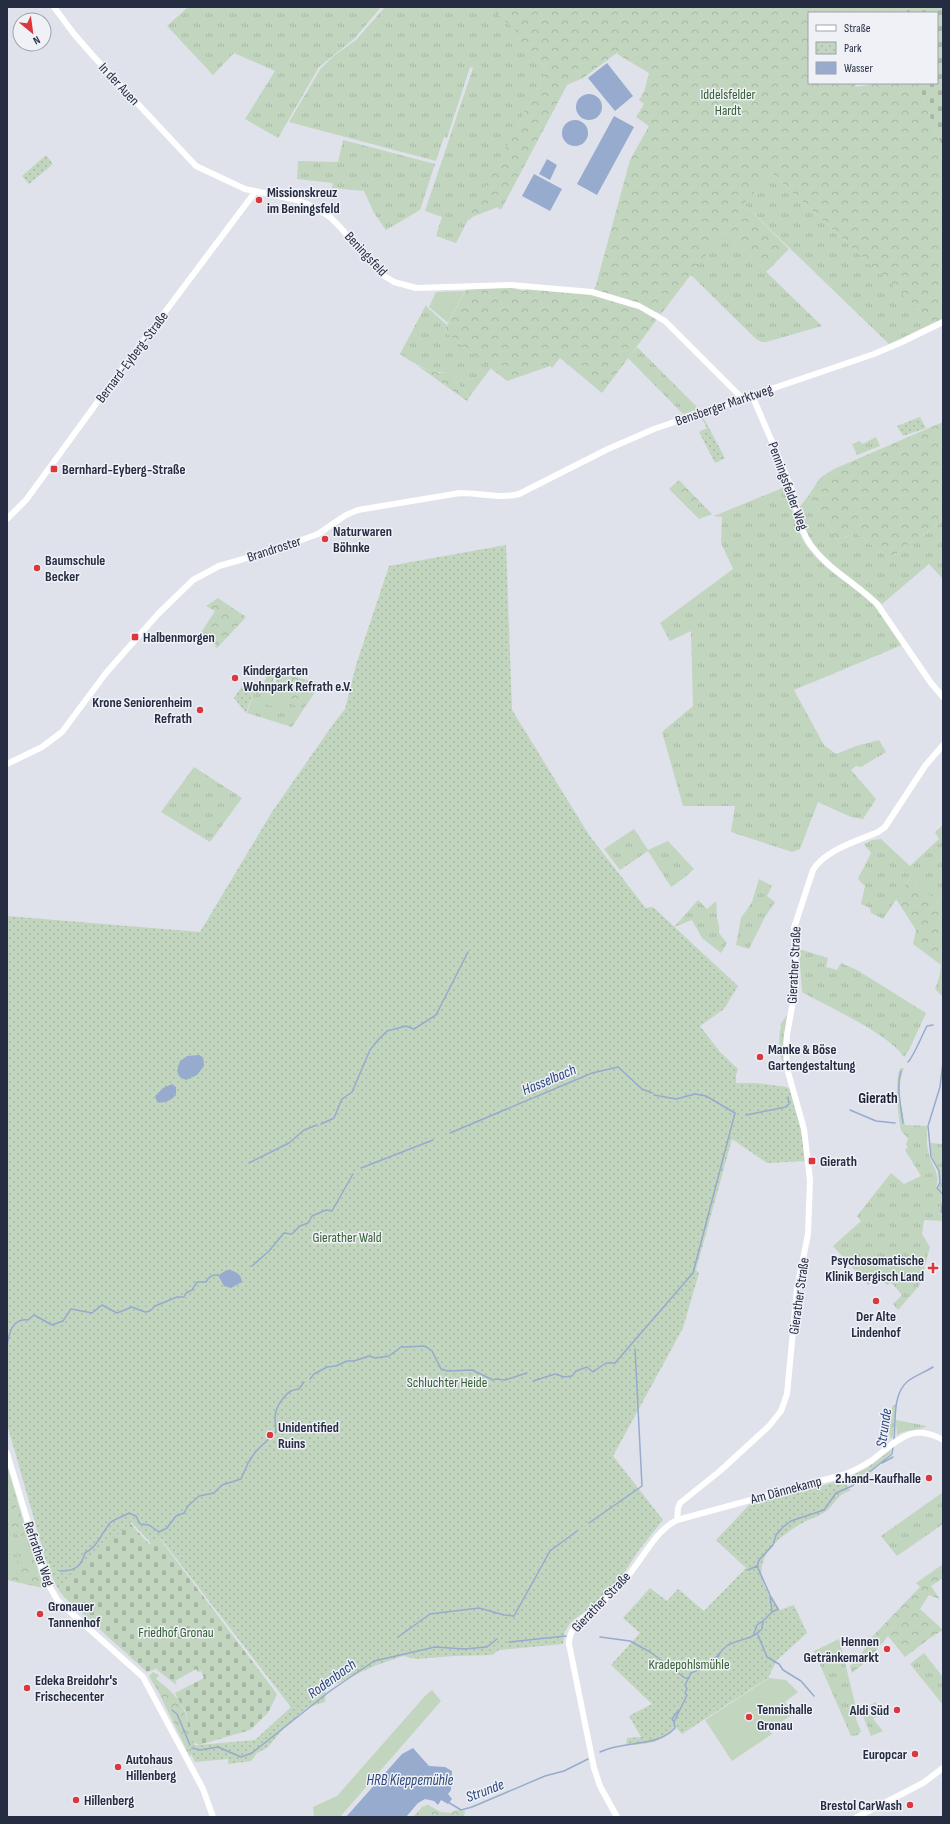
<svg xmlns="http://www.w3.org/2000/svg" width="950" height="1824" viewBox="0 0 950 1824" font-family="'Sofia Sans Condensed',sans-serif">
<defs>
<pattern id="grass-tufts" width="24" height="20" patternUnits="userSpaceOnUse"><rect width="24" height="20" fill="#c2d5bf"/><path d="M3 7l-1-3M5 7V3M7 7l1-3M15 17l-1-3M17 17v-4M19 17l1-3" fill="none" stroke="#a7b7a5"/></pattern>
<pattern id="forest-crowns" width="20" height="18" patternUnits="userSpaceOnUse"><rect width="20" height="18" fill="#c2d5bf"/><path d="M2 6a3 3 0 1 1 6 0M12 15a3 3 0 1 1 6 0" fill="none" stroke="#a7b7a5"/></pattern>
<pattern id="cemetery-stones" width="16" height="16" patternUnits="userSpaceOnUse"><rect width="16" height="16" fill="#c2d5bf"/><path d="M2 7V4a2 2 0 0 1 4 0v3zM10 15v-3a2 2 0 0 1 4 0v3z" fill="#a7b7a5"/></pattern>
<pattern id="park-dots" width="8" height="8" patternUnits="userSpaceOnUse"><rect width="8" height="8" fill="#c2d5bf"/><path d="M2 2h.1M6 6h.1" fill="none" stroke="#a7b7a5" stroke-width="1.8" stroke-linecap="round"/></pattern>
</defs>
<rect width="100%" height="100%" fill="#dfe2ea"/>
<path fill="url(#grass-tufts)" d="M188,7H381L354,39L319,67L278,138L245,119L275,71L234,53L213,75L167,26Z
M385,7H490L519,33L512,39L547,69L456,243L436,236L442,217L425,211L473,68L470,67L447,138L444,137L436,161L289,122L321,68L335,55L356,40Z
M343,140L435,164L420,210L386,230L374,213L364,191L332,188L333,183L297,179L298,161L338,162Z
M772,173L933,323L889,344L744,204Z
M724,231L822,326L766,342H762L756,339L690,274Z
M426,305L428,308L447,325L444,331L491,368L470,396L454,380L451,373C431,373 417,366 400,354Z
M637,347L699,409L683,414L628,358Z
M876,437L880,446L857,455L852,444L860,441L862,444Z
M785,487C792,506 794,524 804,542C821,569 849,582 872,603C884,614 893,631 902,645L794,690L824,745L836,754L856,746L879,740L886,752L861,767L856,766L851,770L876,799L863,819L851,817L818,802L800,849L792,852L731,832L735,806H683L662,732L693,706L691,631L670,641L660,623L733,569L721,543L722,517L714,516Z
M809,495L837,540L856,533L889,558L943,521V579L929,564L882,604C858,583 824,566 809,538C804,529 801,518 798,509Z
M700,502L712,514L699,519L692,512Z
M255,688L279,696L303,710L292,727L247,713Z
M194,767L242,798L210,842L161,812Z
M943,825V895L938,903L911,877L883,919L871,913L870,908L861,904L865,886L858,879L871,853L864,844L872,840L881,839L910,866L939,839L935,832Z
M634,829L648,850L668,841L694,869L684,878L671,887L648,851L620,870L604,849Z
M759,879L772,886L767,896L775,902L765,917L749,949L736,945L741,918L752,902Z
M698,900L707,909L716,901C717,907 716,912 717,917C718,924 720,926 719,933L727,943L721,953L702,938L692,920L674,927Z
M799,949L828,958L826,967L837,970L841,963L857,970L926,1013L909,1050L904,1057C888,1033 828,1007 802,992Z
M787,1015L783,1043L785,1069H783L780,1066L783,1065C779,1051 778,1039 781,1026L780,1025Z
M901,1068H904C896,1086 901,1107 905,1125L927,1126C926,1135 927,1150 930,1158C935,1170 940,1175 936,1188L942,1196L940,1213L943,1216V1221L924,1220L922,1234L930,1247L919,1286L898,1310L893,1304L902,1295L891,1282L887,1285L876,1275L868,1285L833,1246L861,1221L857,1216L891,1173L904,1184L921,1176L905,1150L908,1147L906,1145L908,1139C907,1136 904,1135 902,1132C898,1123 894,1074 901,1068Z
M930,1143L943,1144V1194L938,1188C945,1175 936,1168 932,1156C931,1152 931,1147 930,1143Z
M896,1404L893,1437L891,1439L885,1420L893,1406Z
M896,1420L927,1426C919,1431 906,1429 897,1435Z
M892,1449L890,1454L869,1472L864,1474L853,1486L851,1481L853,1475L867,1468Z
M7,1465L43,1588L7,1580Z
M943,1492V1524L897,1556L881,1536Z
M839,1639L857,1711L856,1719L861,1731L858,1735L851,1736L814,1651Z
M924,1653L943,1677V1705L910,1664Z
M875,1702L883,1711L873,1719L883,1731L871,1736L863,1716L865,1710Z"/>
<path fill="url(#forest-crowns)" d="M490,7H906L907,13H809V83H855L856,87L880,83H916L943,148V319L933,323L772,173L744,204L789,249L766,272L724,231L661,314L645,307L593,291L596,285L630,160L649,126L636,117L644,104L639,100L644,92L649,73L617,54L618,52L583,78L567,85L502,208L499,210L498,207L472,217L470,220L468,219L547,69L511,39L518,33Z
M509,287L524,291L528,288L591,294L629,304L658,318L602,393L560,358L552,368L550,366L507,381L444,331L466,290Z
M418,366L439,373H451L454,380L470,396L467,401Z
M943,422V521L889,558L856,533L837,540L809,495L820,478L834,469Z
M679,480L700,502L692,512L669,489Z
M218,598L246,617L217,648L215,647L216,645L204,639L206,635L201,633L215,611L206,606Z
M269,670L274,674L273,683L269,693L261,690Z
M282,674L321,683L303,710L271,693L278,676Z
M911,877L938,903L943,895V997L935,989L939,978L941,965L913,944L916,930L896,899Z
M7,1474L23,1531L44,1587L7,1579V1577L18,1573L17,1556L7,1549V1544L21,1558L29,1554L7,1519Z
M943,1564V1578L931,1586L940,1599L929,1595L920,1609L943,1630L930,1638L905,1657L888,1636L867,1661L852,1673L850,1666L860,1656L871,1638L920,1587L916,1583Z
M153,1672L159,1675L156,1679C169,1689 179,1697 185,1713C189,1723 187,1734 195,1743L190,1757L159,1693L149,1676Z
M428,1805L441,1812L451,1813L456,1810L465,1811L464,1817H413L422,1807Z"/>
<path fill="url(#cemetery-stones)" d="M906,7H943V148L916,83H937V13H907Z
M129,1522L149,1544L160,1539L277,1694L268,1713L250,1730L199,1745C186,1739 189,1724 186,1713C183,1707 178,1700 175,1693L204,1678L201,1671L198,1672L196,1669L175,1681L177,1683L175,1684L156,1669L147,1672L64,1597L58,1589Z"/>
<path fill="url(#park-dots)" d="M46,155L53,164L29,184L22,176Z
M701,417H703L725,458L715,463L699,432L707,428Z
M920,417L926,428L903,436L897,426Z
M506,545L512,710L589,835L644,906L646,908L653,907L738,986L724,1009L700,1026L720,1052L738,1069L736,1075V1083H756L786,1087L790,1089L802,1134L806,1161L767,1163L732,1139L696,1270L699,1273L683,1328L613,1456L663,1520L639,1550L616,1585L604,1597L571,1622L565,1631L563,1644L499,1650L492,1655L454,1656L416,1659L403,1656L374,1666L332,1686L326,1691L325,1702L308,1707L298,1715V1717L284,1728L267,1748L257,1753L251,1761L228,1764V1759L195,1762L187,1746L255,1740L291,1707L161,1539L151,1543L131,1522L58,1589L48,1568L7,1424V916L200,932L272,812L334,723L345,709L356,665L389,566Z
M244,683L255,688L246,713L234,698Z
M843,1480L845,1481L850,1491C838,1493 834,1506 825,1512C816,1518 806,1520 797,1526C779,1538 755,1556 763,1581C766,1592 774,1601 780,1610L794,1605L807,1633L777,1660L768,1678L682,1734L675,1726C660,1744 648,1744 626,1745L627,1738L641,1737L629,1716L652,1704L611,1665L640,1633L623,1618L650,1588L667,1601L678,1589L704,1611L746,1568L716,1540L750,1504Z"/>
<path fill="#c2d5bf" d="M465,291L448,323L429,307L436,292Z
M262,691L282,698L278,708L258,702Z
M769,1678L786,1680L798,1692L785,1702L793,1714L769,1730L772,1734L732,1761L705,1720Z
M432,1690L441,1701L340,1817H314L313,1807L337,1796L425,1696Z"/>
<path fill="#96abce" d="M607,63L633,96L615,111L588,78Z
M576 107a13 13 0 1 1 26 0a13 13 0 1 1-26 0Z
M614,116L634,127L597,195L577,184Z
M562 133a13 13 0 1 1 26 0a13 13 0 1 1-26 0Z
M547,159L557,165L550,180L539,174Z
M534,174L562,189L550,211L522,196Z
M199,1055L203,1057L204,1066L197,1075L186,1080L180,1077L177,1071L180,1061L187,1056Z
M172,1084L176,1087V1095C171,1100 165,1104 157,1102L155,1096L163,1088Z
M227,1270C234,1270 242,1274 242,1282L231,1288L224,1286L219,1277L220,1274Z
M413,1748L429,1766L445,1767L452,1771L451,1790L448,1794L452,1799L448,1804L441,1800L438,1805L434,1801L425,1799L418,1803L406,1817H346L402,1754Z"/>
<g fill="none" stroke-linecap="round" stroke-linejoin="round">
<path stroke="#96abce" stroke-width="1.5" d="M908,1062C914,1056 922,1035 927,1026L933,1025
M943,1062L940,1087L928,1126L931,1157L939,1171L940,1182L937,1188L943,1195
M901,1071C896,1087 901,1106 903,1123
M850,1110L876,1121L895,1123
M746,1115L786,1107L789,1104L788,1097
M321,1124L334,1118L342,1099L352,1092L370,1050L378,1040L387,1031L406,1026L414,1029L436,1015L468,952
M450,1133L592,1073L618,1067L642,1089L652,1093
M249,1163L289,1143L304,1130L317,1125
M361,1168L433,1140
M943,1199L941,1212L943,1214
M252,1266L269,1251L284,1233L292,1234L300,1226L308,1223L312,1216L326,1210L332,1211L353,1174
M7,1346C9,1333 12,1318 28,1320L34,1315L52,1325L63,1321L71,1309L92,1313L102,1305L117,1313L132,1307L145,1312L150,1311L155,1306L177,1297H184L186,1293L192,1290L197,1282H206C209,1276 213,1273 220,1276
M310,1379L314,1374L327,1367L336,1366L347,1361H354L369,1356L375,1358L389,1356L401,1347H407L424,1346L428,1348L432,1351L441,1369L448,1371L472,1370L493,1380L496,1379L505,1380L527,1373
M533,1381L555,1374L564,1377L572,1376L576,1371L587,1367L593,1372L606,1363H615L693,1273L735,1113L706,1096L695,1094L676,1099L654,1095
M894,1440C896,1421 892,1394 908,1381C916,1375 925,1372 933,1367
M882,1463L893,1457
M589,1523L642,1486L635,1349
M748,1570L757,1566
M60,1571C75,1571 81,1567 85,1553C99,1545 101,1534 110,1523C114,1519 124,1516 129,1513L136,1516L140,1524L149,1525L159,1532L167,1528L176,1516L184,1513L188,1506L199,1496L214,1493L222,1485L241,1479L248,1463L256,1451L276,1432C274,1415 274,1409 285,1396C290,1391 291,1390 299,1389L304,1382
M771,1597L778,1609L772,1612
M758,1635L767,1657L779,1664L783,1670L801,1681L814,1696
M753,1636L757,1625L763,1621
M398,1637L430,1614L479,1608L504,1615L514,1616L550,1551L577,1531
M600,1637L630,1641L650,1652L685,1678H689
M509,1642L566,1636
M708,1666L714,1665L720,1653
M172,1710L177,1714L190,1745
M674,1722L672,1719L678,1711
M192,1748L200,1750L218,1747L241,1757L252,1753L330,1691L374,1661L435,1647L464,1649L487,1647L497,1639
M600,1752C624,1740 657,1748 675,1728L674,1722L687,1695L685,1693L687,1689L685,1685L691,1673C698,1670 706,1668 711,1663C717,1657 721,1650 728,1645C740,1639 753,1639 762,1629L763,1621L772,1612L770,1595L757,1566L759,1560L773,1545L776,1535L783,1527L791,1521L824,1510L836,1493L852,1486L892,1454L893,1447
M448,1802L461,1810L472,1807L545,1776L564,1771L588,1759"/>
<path stroke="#fff" stroke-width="6" d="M54,7L74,34L95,58L196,166L245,189L297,200L314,207L330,217L340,227L372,264L383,275L394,282L416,288L511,285L592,292L639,306L665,321L742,398
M752,395C765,426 779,457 791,488C798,510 798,529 813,548C831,571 857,584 877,604L931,683L943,697
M7,519L26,500L96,404L255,192
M7,764L42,747L62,732L106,673L158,614L193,580L219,566L271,551L318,534L346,515L358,510L460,493C480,493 500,499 519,494L608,449L654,429L874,354L902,342L943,322
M7,1453L45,1579L58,1601L143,1677L203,1789L213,1817
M677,1520L678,1508L680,1503L720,1471L769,1426L781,1411L787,1394L797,1289L808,1234L810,1180L804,1129L788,1072L786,1054L787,1035L796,984L794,928L813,870C825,850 857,841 878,832L885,827L925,766L943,745
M617,1817L600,1786L594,1768L569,1644C569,1629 580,1621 590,1612C605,1600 619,1587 631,1572C646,1553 656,1531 677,1520L846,1474C855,1470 863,1466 871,1461C895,1443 911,1421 943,1440
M857,1817L923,1783L943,1768"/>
</g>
<g fill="#dc373c" stroke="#eff1f7" stroke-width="1.5">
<circle cx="259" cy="200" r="4"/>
<rect x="50" y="465" width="8" height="8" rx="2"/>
<circle cx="325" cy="539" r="4"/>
<circle cx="37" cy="568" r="4"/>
<rect x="131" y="633" width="8" height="8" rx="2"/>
<circle cx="235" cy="678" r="4"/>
<circle cx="200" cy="710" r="4"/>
<circle cx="760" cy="1057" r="4"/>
<rect x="808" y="1157" width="8" height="8" rx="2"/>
<path d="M931 1262h4v4h4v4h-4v4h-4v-4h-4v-4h4z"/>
<circle cx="876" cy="1301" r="4"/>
<circle cx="270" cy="1435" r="4"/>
<circle cx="929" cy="1478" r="4"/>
<circle cx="40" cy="1614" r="4"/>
<circle cx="887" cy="1649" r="4"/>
<circle cx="27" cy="1688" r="4"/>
<circle cx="897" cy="1710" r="4"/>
<circle cx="749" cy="1717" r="4"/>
<circle cx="915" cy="1754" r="4"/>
<circle cx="118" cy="1767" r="4"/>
<circle cx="76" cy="1800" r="4"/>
<circle cx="910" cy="1805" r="4"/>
</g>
<g text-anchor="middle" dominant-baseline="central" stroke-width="3" stroke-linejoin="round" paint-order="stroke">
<g font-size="14" fill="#262d43" stroke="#eff1f7">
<text transform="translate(119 84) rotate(47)">In der Auen</text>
<text transform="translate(366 254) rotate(47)">Beningsfeld</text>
<text transform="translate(132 357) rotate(-53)">Bernard-Eyberg-Straße</text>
<text transform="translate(724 405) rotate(-19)">Bensberger Marktweg</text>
<text transform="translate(788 486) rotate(70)">Penningsfelder Weg</text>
<text transform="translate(274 549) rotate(-18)">Brandroster</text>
<text transform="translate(794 965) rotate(-87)">Gierather Straße</text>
<text transform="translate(799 1296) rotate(-82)">Gierather Straße</text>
<text transform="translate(786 1490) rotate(-15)">Am Dännekamp</text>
<text transform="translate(39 1554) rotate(71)">Refrather Weg</text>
<text transform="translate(601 1602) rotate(-46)">Gierather Straße</text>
</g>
<g font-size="14" fill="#356032" stroke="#eff1f7">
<text x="728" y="94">Iddelsfelder<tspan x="728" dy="16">Hardt</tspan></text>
<text x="347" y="1237">Gierather Wald</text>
<text x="447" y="1382">Schluchter Heide</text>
<text x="176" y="1632">Friedhof Gronau</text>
<text x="689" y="1664">Kradepohlsmühle</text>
</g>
<g font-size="14" font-weight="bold" fill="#262d43" stroke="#eff1f7" text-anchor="start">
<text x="267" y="192">Missionskreuz<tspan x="267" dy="16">im Beningsfeld</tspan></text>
<text x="62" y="469">Bernhard-Eyberg-Straße</text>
<text x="333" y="531">Naturwaren<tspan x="333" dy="16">Böhnke</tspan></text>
<text x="45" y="560">Baumschule<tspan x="45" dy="16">Becker</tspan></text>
<text x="143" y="637">Halbenmorgen</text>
<text x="243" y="670">Kindergarten<tspan x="243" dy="16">Wohnpark Refrath e.V.</tspan></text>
<text x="192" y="702" text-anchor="end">Krone Seniorenheim<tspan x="192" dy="16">Refrath</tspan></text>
<text x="768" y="1049">Manke &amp; Böse<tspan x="768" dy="16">Gartengestaltung</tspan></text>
<text x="820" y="1161">Gierath</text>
<text x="924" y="1260" text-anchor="end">Psychosomatische<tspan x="924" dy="16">Klinik Bergisch Land</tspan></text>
<text x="876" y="1316" text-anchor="middle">Der Alte<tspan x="876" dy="16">Lindenhof</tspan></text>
<text x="278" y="1427">Unidentified<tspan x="278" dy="16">Ruins</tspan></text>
<text x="921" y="1478" text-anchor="end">2.hand-Kaufhalle</text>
<text x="48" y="1606">Gronauer<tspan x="48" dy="16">Tannenhof</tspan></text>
<text x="879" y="1641" text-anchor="end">Hennen<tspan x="879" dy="16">Getränkemarkt</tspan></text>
<text x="35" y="1680">Edeka Breidohr's<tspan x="35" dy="16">Frischecenter</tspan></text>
<text x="757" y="1709">Tennishalle<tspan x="757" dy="16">Gronau</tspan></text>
<text x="889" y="1710" text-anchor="end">Aldi Süd</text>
<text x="907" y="1754" text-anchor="end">Europcar</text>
<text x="126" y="1759">Autohaus<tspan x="126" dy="16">Hillenberg</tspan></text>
<text x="84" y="1800">Hillenberg</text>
<text x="902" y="1805" text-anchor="end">Brestol CarWash</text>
</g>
<g font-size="15" font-style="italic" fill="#2c467b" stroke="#eff1f7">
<text transform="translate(549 1080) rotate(-23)">Hasselbach</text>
<text transform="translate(884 1428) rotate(-82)">Strunde</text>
<text transform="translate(332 1679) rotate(-36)">Rodenbach</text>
<text x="410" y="1780">HRB Kieppemühle</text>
<text transform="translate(485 1791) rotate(-21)">Strunde</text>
</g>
<g font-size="15" font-weight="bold" fill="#191e33" stroke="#eff1f7">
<text x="878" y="1098">Gierath</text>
</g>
</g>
<rect width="950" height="1824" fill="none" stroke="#262d43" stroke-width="16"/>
<rect x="808" y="12" width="130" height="72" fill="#eff1f7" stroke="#9fa3af"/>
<rect x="816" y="25" width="20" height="6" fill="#ffffff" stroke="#9fa3af"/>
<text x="844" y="32" font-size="12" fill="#262d43">Straße</text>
<rect x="816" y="42" width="20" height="12" fill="url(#park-dots)" stroke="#9fa3af"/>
<text x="844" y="52" font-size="12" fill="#262d43">Park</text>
<rect x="816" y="62" width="20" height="12" fill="#96abce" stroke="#9fa3af"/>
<text x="844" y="72" font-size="12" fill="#262d43">Wasser</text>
<g transform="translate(32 32) rotate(151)"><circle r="19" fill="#eff1f7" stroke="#9fa3af"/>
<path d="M0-3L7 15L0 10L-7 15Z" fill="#dc373c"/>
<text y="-6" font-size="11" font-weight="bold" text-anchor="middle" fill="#262d43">N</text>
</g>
</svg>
